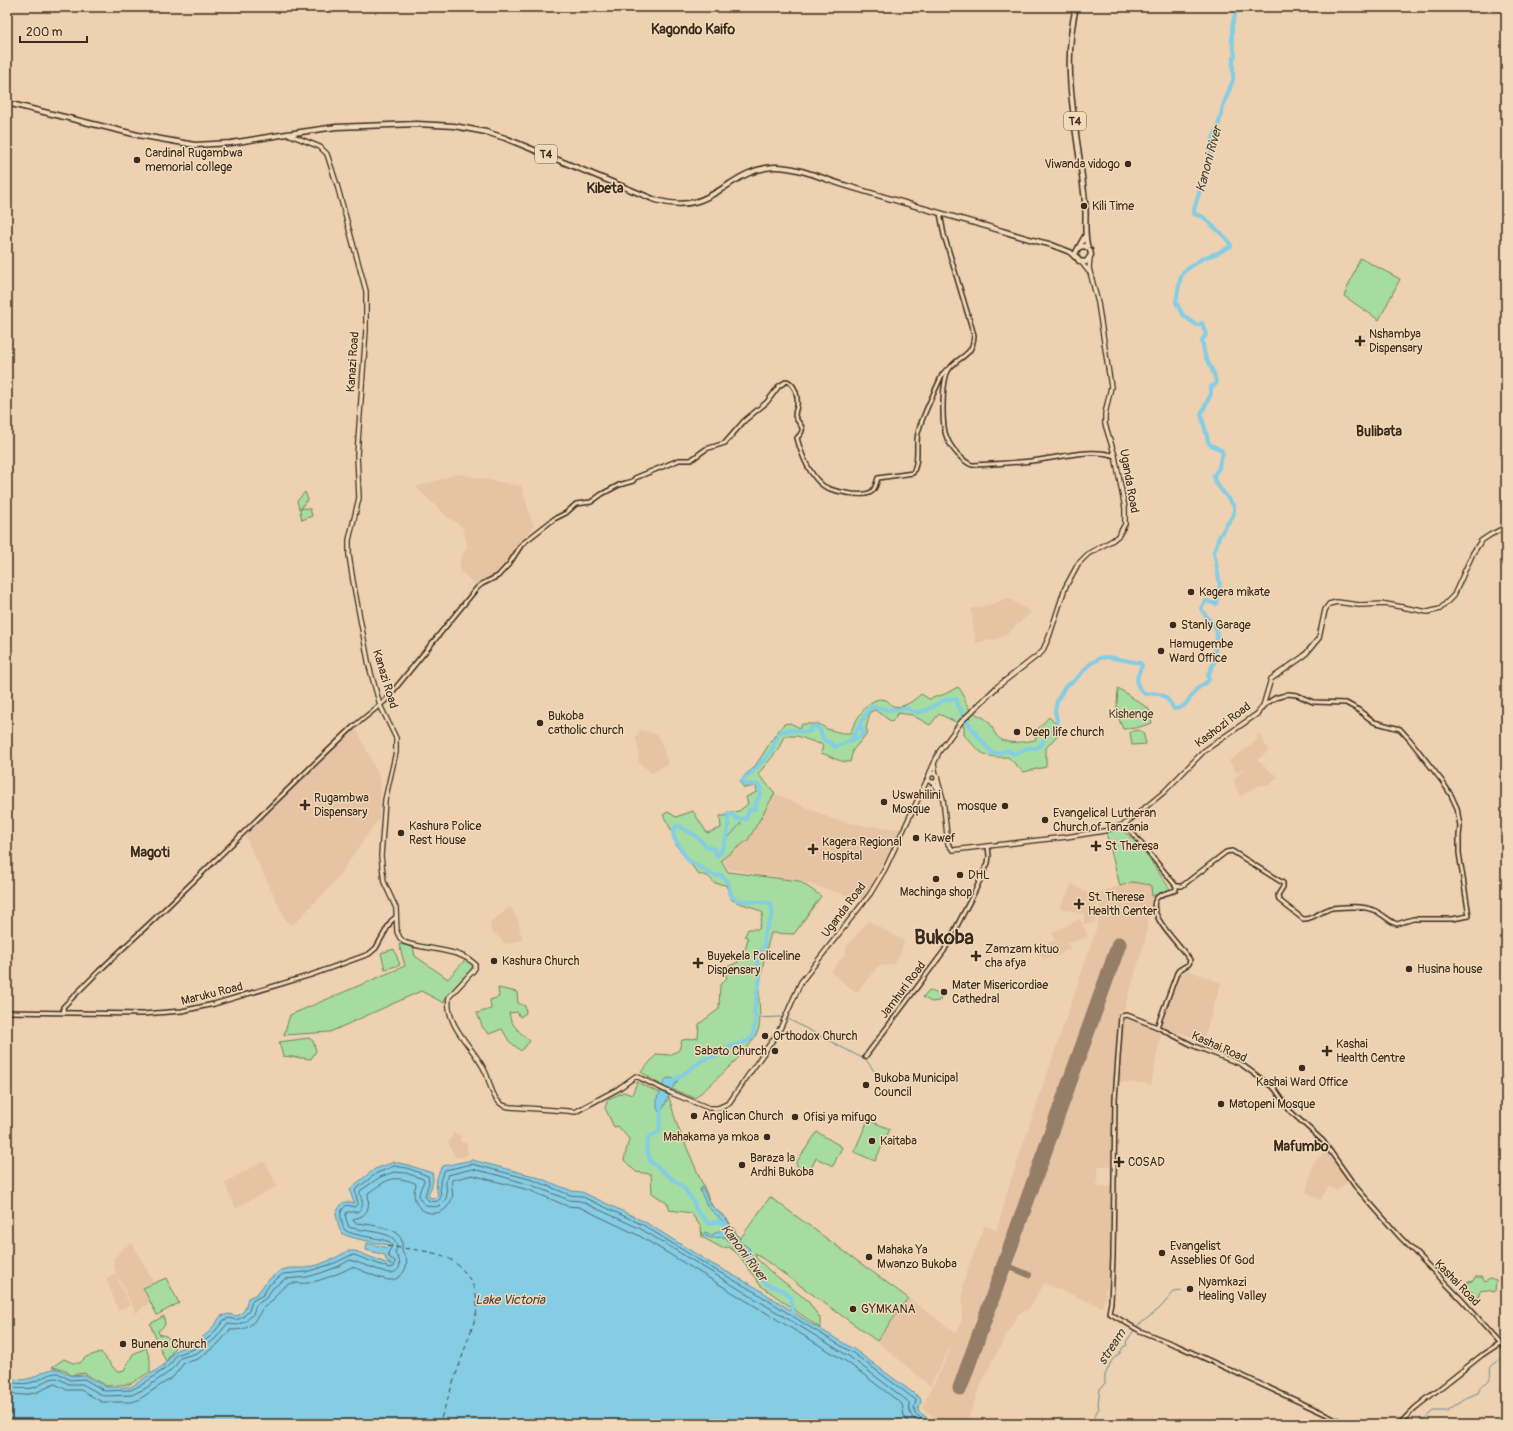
<svg xmlns="http://www.w3.org/2000/svg" width="1513" height="1431" viewBox="0 0 1513 1431" font-family="Pangolin,sans-serif">
<rect width="100%" height="100%" fill="#edd1b0"/>
<filter id="ink" filterUnits="userSpaceOnUse"><feTurbulence type="fractalNoise" baseFrequency=".025" numOctaves="2"/><feDisplacementMap in="SourceGraphic" scale="8" xChannelSelector="R" yChannelSelector="G"/><feConvolveMatrix kernelMatrix="1 2 1 2 8 2 1 2 1" color-interpolation-filters="sRGB"/></filter>
<g filter="url(#ink)">
<path fill="#e5c3a3" d="M1364,335L1366,345L1356,347L1353,338Z
M457,474L521,486L534,527L520,541L510,560L495,575L486,580L482,581L478,587L460,571V560L468,546L462,527L448,517L416,487Z
M1008,598L1031,612L1007,634L997,639L976,643L971,609L993,604Z
M356,728L381,781L379,818L333,884L293,925L287,922L245,836Z
M640,730L658,735L668,763L652,773L638,762L639,750L636,738Z
M1256,734H1260L1261,740L1268,748L1267,752L1257,760L1278,777L1269,785H1260L1240,796L1233,780L1246,767L1239,772H1236L1229,761L1254,743L1258,739Z
M776,794L832,819L865,826L901,829L863,900L799,881L729,869L723,859L748,840Z
M1132,882L1151,885L1153,916L1148,918L1145,941L1123,1012L1118,1010L1112,1104V1164L1111,1166H1098L1097,1186L1111,1187L1110,1271L1107,1288L1104,1291L1106,1293L1102,1307L1044,1283L1029,1309L1018,1314L1005,1337L983,1379L966,1424H943L922,1408L947,1357L962,1320L963,1286L968,1268L985,1226L997,1230L1008,1189L1095,933L1101,910L1097,893Z
M1072,884L1096,899L1097,910L1095,923L1084,924V914L1060,908Z
M510,907L518,920L522,940L506,944L491,930L490,923Z
M1080,919L1088,937L1065,944L1069,945L1070,948L1058,956L1043,959L1036,950L1052,941L1062,945L1055,941L1052,933Z
M868,921L904,941L901,952L894,964L878,966L856,993L831,972L845,954L847,947Z
M1185,969L1221,983L1203,1040L1160,1027L1181,971Z
M1122,1017L1161,1033L1151,1085L1143,1083L1118,1082Z
M453,1133L460,1135V1141L466,1143L468,1155L456,1158L452,1151L448,1142L451,1140Z
M1327,1150L1348,1181L1337,1191L1329,1186L1320,1200L1306,1192L1314,1162Z
M262,1162H265L277,1186L236,1208L224,1183Z
M132,1243L153,1282L142,1288L149,1303L136,1313L116,1273L113,1260L122,1249Z
M115,1274L130,1305L118,1310L106,1278Z
M908,1298L957,1334L930,1386L877,1341Z"/>
<path fill="#a6dc9f" stroke="#70835e" d="M1360,258L1400,279L1379,320L1344,296Z
M305,492L308,500L304,503L302,508L310,509L312,516L302,520L300,511L302,508L299,509L297,501Z
M958,687C964,693 964,700 968,707C973,715 982,715 988,721C992,725 993,731 996,735C1004,746 1023,742 1035,740L1038,729L1049,717L1062,730L1046,748V767L1023,772L1008,757C982,758 981,753 964,735V726L939,714L930,725L912,715L898,713L892,722L875,710L870,712L866,729L868,732L853,750L850,762C838,762 831,756 821,753L823,745L797,736H784L778,750L758,774L775,793L748,840L721,860L728,872L799,881L821,896L794,934L771,933C765,954 760,974 759,997C759,1006 761,1018 759,1027C755,1047 711,1084 695,1098L671,1089L668,1094L677,1125L712,1206L727,1219L740,1239L770,1197L908,1298L877,1341L755,1253L756,1258L771,1272L807,1300L820,1318V1328L760,1285L739,1255L729,1247L722,1248L702,1237L701,1227L691,1213L670,1210L668,1204L652,1193L651,1174L636,1172L624,1160L629,1139L618,1126L614,1127L605,1108L608,1099L624,1092L632,1095L637,1082L660,1093L662,1086L641,1072L657,1054L670,1055L679,1050L682,1040L698,1038L699,1024L719,1009L720,985L727,978L723,969L738,962L746,947L748,938L745,936L748,929H759L763,913L752,907L739,903L732,900L726,885L714,883C710,877 706,874 699,875L676,845L672,831L663,815L668,812L676,817L693,811L707,833L721,828L720,816H725L727,813L739,811L748,804L746,797L757,792L756,786L744,788L740,782C742,775 751,772 755,766C765,752 773,736 784,724L790,723L800,728L802,724H819L827,729L842,733H850C856,721 868,694 886,700C888,701 891,705 893,706C904,709 914,700 921,694L929,699L945,694Z
M1118,688L1149,709L1152,723L1136,728L1123,729C1115,711 1117,707 1118,688Z
M1138,730L1143,732L1146,744L1132,745L1130,732Z
M1121,829C1141,844 1156,869 1170,889L1152,896L1151,885L1132,882L1120,886L1106,832Z
M399,944L413,947L415,956L448,979L465,960L473,963L474,966L471,971L445,998L444,1003L421,991L330,1032L284,1035L290,1015L405,966Z
M394,949L400,965L385,969L381,953Z
M498,988L517,992L518,1003L525,1006L526,1013L520,1017L517,1012L509,1013C511,1026 520,1032 530,1041L521,1051L509,1041L502,1029L489,1034L483,1028L477,1013L491,1009L490,1000L499,997Z
M929,990L941,995L942,997L939,1001L931,1002L923,997Z
M309,1038L313,1041L316,1051L311,1059L283,1056L279,1042Z
M868,1120L890,1129L875,1161L854,1152Z
M817,1132L842,1147L833,1166L816,1158L809,1173L798,1167L796,1163Z
M1475,1277H1482L1485,1282L1490,1279L1496,1281L1495,1292L1486,1290L1480,1291L1477,1303L1474,1304L1469,1298L1472,1291L1468,1292L1466,1286L1468,1282L1473,1281Z
M166,1278L179,1303L157,1315L143,1288Z
M164,1316L165,1325L158,1331L159,1334L166,1336L176,1345L166,1362L150,1324Z
M146,1348L150,1359V1372L130,1384L107,1386L84,1373L71,1375L63,1369L52,1367L64,1359L73,1363H80L86,1357L101,1352L117,1372L124,1370L133,1354Z"/>
<path fill="#84cde5" stroke="#678c95" d="M667,1078L677,1079L678,1081C669,1090 667,1103 660,1114L657,1108V1097C663,1092 661,1084 667,1078Z
M472,1160L534,1176L572,1191L582,1192L645,1222L712,1264L757,1288L810,1323L855,1350L920,1398L921,1402L918,1408V1411L935,1424H7V1378L22,1380L32,1378L41,1373L52,1369H59L71,1376L84,1375L106,1387H131L164,1365L169,1359L173,1352L181,1348L191,1346L209,1332L221,1316L229,1314L236,1316L241,1314L245,1309L248,1298L257,1294L267,1281L281,1270L290,1268H305L318,1265L333,1259L348,1251H355L391,1265V1263L386,1260L385,1255L366,1250L367,1243L387,1248L388,1245C379,1243 345,1238 341,1232C338,1226 337,1219 336,1213C343,1201 342,1201 354,1203L350,1191L352,1187L375,1169L394,1162L408,1165L432,1173C435,1181 431,1188 428,1195L431,1198L437,1197L438,1195C435,1183 436,1176 443,1166Z
M702,1187L710,1204L727,1220L740,1242L749,1248L753,1260L745,1257L742,1250L731,1244L725,1237L711,1238L703,1235L705,1232L712,1235L721,1230L726,1224L707,1206L700,1190Z"/>
<g fill="none" stroke-linecap="round" stroke-linejoin="round">
<path stroke="#586b6e" stroke-width="1" d="M7,1382C15,1383 25,1385 33,1382C43,1379 47,1373 58,1373L70,1380L84,1379L105,1391L131,1390L143,1384L166,1368L173,1361L176,1355L194,1349L212,1335L224,1320L229,1318L236,1320L243,1317L249,1311L252,1301L263,1295L269,1285L283,1274L306,1272L335,1263L349,1256L354,1255L389,1268L394,1267L395,1261L389,1257L388,1253L392,1246L390,1242C381,1238 349,1235 345,1230C342,1227 342,1222 341,1218C340,1213 342,1208 347,1205L354,1207L358,1204L355,1190L377,1173L394,1166L407,1168L428,1176L429,1182L425,1196L429,1201C445,1204 440,1194 440,1185C440,1179 442,1175 445,1170L472,1164L533,1180L570,1195L581,1196L643,1225L710,1267L755,1292L808,1326L853,1353L916,1400L914,1408L915,1413L928,1424
M7,1387C16,1388 27,1390 36,1387C43,1383 48,1378 57,1378L69,1384H82L104,1396L132,1395L146,1388L169,1372L176,1365L180,1358L197,1353L215,1339L227,1324L237,1325L246,1321L253,1314L256,1305L266,1298L273,1288L285,1279L307,1277L321,1273L337,1267L350,1260L388,1273C401,1274 403,1261 395,1254C396,1249 398,1245 395,1241C390,1231 359,1231 349,1227C347,1222 344,1216 347,1212H357C367,1205 360,1200 360,1191L380,1177L394,1172L406,1173L423,1179L424,1181C422,1186 419,1191 419,1196C421,1206 435,1210 442,1204C452,1196 442,1184 448,1175L472,1169L494,1174L531,1185L569,1200L580,1201L641,1229L850,1357L909,1402C910,1415 909,1415 920,1424
M7,1393L22,1395L35,1393L55,1384L67,1390H81L102,1402H132L138,1400L173,1377L184,1363L198,1359L218,1344L230,1330C248,1330 252,1326 261,1311C262,1307 267,1306 270,1303C276,1297 278,1290 287,1285C293,1281 301,1284 308,1283C323,1280 338,1274 352,1267C363,1270 378,1279 390,1280C400,1280 409,1269 406,1258C405,1256 402,1253 402,1250C402,1244 403,1239 397,1233C389,1227 366,1224 356,1223L353,1221L354,1219C370,1215 369,1206 368,1193C388,1180 390,1174 415,1183L416,1185C406,1212 441,1224 451,1201C455,1194 450,1187 452,1180L472,1175L529,1190L567,1206L579,1207L638,1235L847,1362L902,1404L904,1416L910,1424"/>
<path stroke="#678c95" stroke-width="1" d="M723,844L741,823
M756,1018L780,1017L788,1019L866,1060L878,1076
M1136,1327L1159,1309L1174,1292L1182,1291
M1064,1419L1070,1424
M1101,1424L1095,1421C1094,1416 1096,1413 1099,1408L1098,1404L1100,1389L1105,1383V1375L1112,1360L1120,1353L1123,1347L1127,1345L1126,1342L1134,1330
M1416,1424L1417,1422L1425,1418L1433,1411H1447L1467,1397L1478,1393C1483,1381 1493,1385 1490,1368C1494,1362 1501,1361 1506,1355"/>
<path stroke="#84cde5" stroke-width="4" d="M852,737L860,726
M674,1081L704,1059L719,1055L728,1047L748,1041L753,1036L756,1018L754,1012L760,978L756,958L764,948L765,932L773,914L770,903L736,900L731,895L728,882L721,875L716,876L709,873L688,860L674,838L673,832L676,826H679L696,836L707,847L714,849L717,856C724,851 731,825 727,817L728,814H731L737,819H746L749,810L756,808V802C760,797 762,791 759,785L744,784L742,780C744,777 746,777 749,775C757,768 765,759 771,751C775,746 775,735 781,732C790,727 800,733 809,732L812,727L816,726L820,730L824,740L831,743L835,747L860,737L864,732L859,726L870,708L875,707L888,710L907,708C925,722 938,695 956,699C962,718 978,737 992,753H999L1007,750L1014,754L1028,748H1036L1041,745L1046,737L1057,726V720L1055,711L1057,701L1065,687L1076,679L1090,664L1100,658L1107,657L1140,663L1142,665C1137,677 1133,685 1145,694C1161,691 1167,696 1174,709C1186,709 1189,698 1196,690C1199,687 1205,684 1209,680L1208,675L1215,661C1212,650 1220,642 1216,629C1213,621 1204,616 1201,608L1206,601L1216,604L1220,585L1214,552L1219,537L1227,524L1233,516L1234,511V506L1215,482L1214,475L1219,468L1220,461L1223,454L1221,450L1209,444L1201,414L1211,394V387L1216,384C1216,373 1209,366 1205,356C1204,351 1203,346 1202,340L1206,335L1202,323L1197,325L1195,324L1184,316L1180,310L1176,302L1180,280L1183,272L1203,258L1218,253L1231,246L1228,240L1203,217L1194,214V210L1204,176L1210,164L1212,141L1218,127L1223,106L1233,80V60L1235,55L1232,40V26L1237,7
M661,1109L659,1132L649,1137L646,1148L651,1162L684,1188L694,1202L696,1210L709,1224L719,1221L725,1225L726,1230
M750,1257L753,1260L755,1270L766,1284L784,1291L791,1298L793,1314"/>
<path stroke="#46423c" stroke-width="1" stroke-dasharray="5 4" stroke-linecap="butt" d="M387,1246C405,1249 430,1250 446,1257C464,1266 478,1286 477,1307C477,1312 475,1317 474,1322L439,1424"/>
<path stroke="#947e67" stroke-width="6" d="M1008,1266L1029,1275"/>
<path stroke="#947e67" stroke-width="15" d="M960,1388L1119,944"/>
<g stroke="#3b2a1e" stroke-width="6">
<path id="tertiary" d="M940,213L944,235L974,335C973,359 957,355 948,371C942,383 941,426 947,438C951,448 962,461 972,465C994,464 1017,463 1039,460C1063,457 1091,448 1115,456
M1125,824L1176,886V890C1169,893 1160,893 1156,899C1146,915 1182,947 1190,960L1189,964L1179,970L1177,973L1157,1027
M1176,886H1182L1226,852L1232,851L1283,883V887L1278,895L1279,900L1303,919C1313,920 1322,910 1332,908C1344,907 1362,905 1373,910C1382,913 1388,921 1397,924L1413,919H1452L1469,916L1459,853V836L1460,826L1457,808L1451,795L1442,781L1410,740L1400,729L1374,722L1357,709L1346,703L1313,702L1297,695L1288,694L1282,696L1275,698L1263,706
M7,1012L143,1014L182,1011L214,1004L311,975L369,954L376,948L391,921L396,917
M64,1012L63,1007L99,971L166,908L312,766L353,727L385,701L477,588L482,584L498,576L509,564L522,544L554,519L566,513L576,504L591,502L602,494L619,485L633,481L635,478L679,460H691L706,449L725,443L744,421L767,402L779,386L787,381C796,385 798,397 797,406C796,409 795,412 795,416C799,426 808,427 797,438C801,453 809,473 821,484C828,491 863,498 871,492C876,489 876,483 878,478L913,473C920,458 915,447 918,433C923,413 934,394 942,375L946,370L949,369
M865,1057L944,951L975,891L988,863L989,856L988,846
M1347,1424L1178,1346L1140,1331L1109,1313L1111,1302L1113,1257L1115,1099L1121,1016L1127,1015L1157,1027L1194,1046L1241,1064L1275,1089L1290,1111L1323,1141L1355,1186L1400,1237L1460,1298L1506,1349
M1399,1424L1415,1408L1482,1355L1500,1343"/>
</g>
<g stroke="#3b2a1e" stroke-width="6">
<path id="secondary" d="M288,134L320,147L327,154L337,185L366,291V330L357,455L359,498L349,540V555L353,581L369,666L380,705L396,738V752L385,800L381,856L384,882L396,908L397,932L400,938L404,942C424,950 458,948 475,964V968L473,971L449,997C445,1027 474,1047 485,1071C490,1081 490,1091 497,1100C501,1105 504,1106 510,1107L568,1111L575,1112L618,1089L636,1076L671,1093L709,1108H718L729,1103L779,1031L801,982L870,894L885,869L928,778
M928.5 778a4.5 4.5 0 1 1 9 0a4.5 4.5 0 1 1-9 0Z
M937,778L943,799L948,844L953,850L1066,837L1104,831L1125,824L1164,792L1204,751L1257,714L1263,706L1271,679L1304,656L1319,638L1325,610L1329,604L1337,602L1359,605L1386,604L1428,612L1440,609L1454,595L1473,553L1481,541L1490,535L1506,527
M933,782L940,792"/>
</g>
<g stroke="#3b2a1e" stroke-width="6">
<path id="primary" d="M1081,262L1089,272
M934,764L936,775
M929,775L939,752L961,722L998,686L1042,652L1049,637L1065,588L1078,564L1088,554L1113,540L1119,535L1125,524V508L1115,456L1105,424V414L1111,387L1098,303L1089,268L1090,258"/>
</g>
<g stroke="#3b2a1e" stroke-width="7">
<path id="trunk" d="M1076,7C1060,71 1079,138 1085,202C1087,217 1083,233 1088,248
M7,103L138,135L195,145L231,143L287,134L336,127L417,124L454,126L486,132L505,138L653,199C713,219 725,170 774,167C796,166 824,179 844,185C890,199 936,212 982,225C1004,231 1026,239 1049,244L1070,252L1075,257
M1080,247L1085,246L1090,250L1091,255L1086,262L1079,261L1075,254L1085,236"/>
</g>
<use href="#tertiary" stroke="#f1dab9" stroke-width="3"/>
<use href="#secondary" stroke="#f1dab9" stroke-width="3.5"/>
<use href="#primary" stroke="#f1dab9" stroke-width="3.5"/>
<use href="#trunk" stroke="#f1dab9" stroke-width="4"/>
</g>
</g>
<g fill="#3b2a1e" stroke="#f1dab9" stroke-width="1.5">
<circle cx="137" cy="160" r="4"/>
<circle cx="1128" cy="164" r="4"/>
<circle cx="1084" cy="206" r="4"/>
<path d="M1358 335h4v4h4v4h-4v4h-4v-4h-4v-4h4z"/>
<circle cx="1191" cy="592" r="4"/>
<circle cx="1173" cy="625" r="4"/>
<circle cx="1161" cy="651" r="4"/>
<circle cx="540" cy="723" r="4"/>
<circle cx="1017" cy="732" r="4"/>
<circle cx="884" cy="802" r="4"/>
<path d="M303 799h4v4h4v4h-4v4h-4v-4h-4v-4h4z"/>
<circle cx="1005" cy="806" r="4"/>
<circle cx="1045" cy="820" r="4"/>
<circle cx="401" cy="833" r="4"/>
<circle cx="916" cy="838" r="4"/>
<path d="M1094 840h4v4h4v4h-4v4h-4v-4h-4v-4h4z"/>
<path d="M811 843h4v4h4v4h-4v4h-4v-4h-4v-4h4z"/>
<circle cx="960" cy="875" r="4"/>
<circle cx="936" cy="879" r="4"/>
<path d="M1077 898h4v4h4v4h-4v4h-4v-4h-4v-4h4z"/>
<path d="M974 950h4v4h4v4h-4v4h-4v-4h-4v-4h4z"/>
<circle cx="494" cy="961" r="4"/>
<path d="M696 957h4v4h4v4h-4v4h-4v-4h-4v-4h4z"/>
<circle cx="1409" cy="969" r="4"/>
<circle cx="944" cy="992" r="4"/>
<circle cx="765" cy="1036" r="4"/>
<circle cx="775" cy="1051" r="4"/>
<path d="M1325 1045h4v4h4v4h-4v4h-4v-4h-4v-4h4z"/>
<circle cx="1302" cy="1068" r="4"/>
<circle cx="866" cy="1085" r="4"/>
<circle cx="1221" cy="1104" r="4"/>
<circle cx="694" cy="1116" r="4"/>
<circle cx="795" cy="1117" r="4"/>
<circle cx="767" cy="1137" r="4"/>
<circle cx="872" cy="1141" r="4"/>
<path d="M1117 1156h4v4h4v4h-4v4h-4v-4h-4v-4h4z"/>
<circle cx="742" cy="1165" r="4"/>
<circle cx="1162" cy="1253" r="4"/>
<circle cx="869" cy="1257" r="4"/>
<circle cx="1190" cy="1289" r="4"/>
<circle cx="853" cy="1309" r="4"/>
<circle cx="123" cy="1344" r="4"/>
</g>
<g text-anchor="middle" dominant-baseline="central" stroke-width="3" stroke-linejoin="round" paint-order="stroke">
<g fill="#f1dab9" stroke="#725f4c" stroke-width="1">
<rect x="1064" y="112" width="22" height="18" rx="3"/>
<rect x="535" y="145" width="22" height="18" rx="3"/>
</g>
<g font-size="11" font-weight="bold" fill="#3b2a1e">
<text x="1075" y="121">T4</text>
<text x="546" y="154">T4</text>
</g>
<g font-size="12" fill="#3b2a1e" stroke="#f1dab9" text-anchor="start">
<text x="145" y="153">Cardinal Rugambwa<tspan x="145" dy="14">memorial college</tspan></text>
<text x="1120" y="164" text-anchor="end">Viwanda vidogo</text>
<text x="1092" y="206">Kili Time</text>
<text x="1369" y="334">Nshambya<tspan x="1369" dy="14">Dispensary</tspan></text>
<text x="1199" y="592">Kagera mikate</text>
<text x="1181" y="625">Stanly Garage</text>
<text x="1169" y="644">Hamugembe<tspan x="1169" dy="14">Ward Office</tspan></text>
<text x="548" y="716">Bukoba<tspan x="548" dy="14">catholic church</tspan></text>
<text x="1025" y="732">Deep life church</text>
<text x="892" y="795">Uswahilini<tspan x="892" dy="14">Mosque</tspan></text>
<text x="314" y="798">Rugambwa<tspan x="314" dy="14">Dispensary</tspan></text>
<text x="997" y="806" text-anchor="end">mosque</text>
<text x="1053" y="813">Evangelical Lutheran<tspan x="1053" dy="14">Church of Tanzania</tspan></text>
<text x="409" y="826">Kashura Police<tspan x="409" dy="14">Rest House</tspan></text>
<text x="924" y="838">Kawef</text>
<text x="822" y="842">Kagera Regional<tspan x="822" dy="14">Hospital</tspan></text>
<text x="1105" y="846">St Theresa</text>
<text x="968" y="875">DHL</text>
<text x="936" y="892" text-anchor="middle">Machinga shop</text>
<text x="1088" y="897">St. Therese<tspan x="1088" dy="14">Health Center</tspan></text>
<text x="985" y="949">Zamzam kituo<tspan x="985" dy="14">cha afya</tspan></text>
<text x="707" y="956">Buyekela Policeline<tspan x="707" dy="14">Dispensary</tspan></text>
<text x="502" y="961">Kashura Church</text>
<text x="1417" y="969">Husina house</text>
<text x="952" y="985">Mater Misericordiae<tspan x="952" dy="14">Cathedral</tspan></text>
<text x="773" y="1036">Orthodox Church</text>
<text x="1336" y="1044">Kashai<tspan x="1336" dy="14">Health Centre</tspan></text>
<text x="767" y="1051" text-anchor="end">Sabato Church</text>
<text x="874" y="1078">Bukoba Municipal<tspan x="874" dy="14">Council</tspan></text>
<text x="1302" y="1082" text-anchor="middle">Kashai Ward Office</text>
<text x="1229" y="1104">Matopeni Mosque</text>
<text x="702" y="1116">Anglican Church</text>
<text x="803" y="1117">Ofisi ya mifugo</text>
<text x="759" y="1137" text-anchor="end">Mahakama ya mkoa</text>
<text x="880" y="1141">Kaitaba</text>
<text x="750" y="1158">Baraza la<tspan x="750" dy="14">Ardhi Bukoba</tspan></text>
<text x="1128" y="1162">COSAD</text>
<text x="1170" y="1246">Evangelist<tspan x="1170" dy="14">Asseblies Of God</tspan></text>
<text x="877" y="1250">Mahaka Ya<tspan x="877" dy="14">Mwanzo Bukoba</tspan></text>
<text x="1198" y="1282">Nyamkazi<tspan x="1198" dy="14">Healing Valley</tspan></text>
<text x="861" y="1309">GYMKANA</text>
<text x="131" y="1344">Bunena Church</text>
</g>
<g font-size="12" fill="#3b2a1e" stroke="#f1dab9">
<text transform="translate(353 362) rotate(-86)">Kanazi Road</text>
<text transform="translate(1129 481) rotate(80)">Uganda Road</text>
<text transform="translate(385 679) rotate(73)">Kanazi Road</text>
<text transform="translate(1223 725) rotate(-37)">Kashozi Road</text>
<text transform="translate(844 910) rotate(-53)">Uganda Road</text>
<text transform="translate(903 990) rotate(-53)">Jamhuri Road</text>
<text transform="translate(212 994) rotate(-14)">Maruku Road</text>
<text transform="translate(1219 1047) rotate(24)">Kashai Road</text>
<text transform="translate(1457 1283) rotate(46)">Kashai Road</text>
</g>
<g font-size="12" fill="#4b4531" stroke="#f1dab9">
<text x="1131" y="714">Kishenge</text>
</g>
<g font-size="13" font-style="italic" fill="#46423c" stroke="#f1dab9">
<text transform="translate(1209 159) rotate(-75)">Kanoni River</text>
<text transform="translate(744 1253) rotate(53)">Kanoni River</text>
<text x="510" y="1300">Lake Victoria</text>
<text transform="translate(1112 1347) rotate(-57)">stream</text>
</g>
<g font-size="14" font-weight="bold" fill="#3b2a1e" stroke="#f1dab9">
<text x="693" y="29">Kagondo Kaifo</text>
<text x="605" y="188">Kibeta</text>
<text x="1379" y="431">Bulibata</text>
<text x="150" y="852">Magoti</text>
<text x="1301" y="1146">Mafumbo</text>
</g>
<g font-size="20" font-weight="bold" fill="#3b2a1e" stroke="#f1dab9">
<text x="944" y="937">Bukoba</text>
</g>
</g>
<rect width="1513" height="1431" fill="none" stroke="#f1dab9" stroke-width="24"/>
<rect x="12" y="12" width="1489" height="1407" fill="none" stroke="#3b2a1e" stroke-width="1.5" filter="url(#ink)"/>
<path d="M20 36v6h67v-6" fill="none" stroke="#3b2a1e" stroke-width="2"/>
<text x="26" y="36" font-size="12" fill="#3b2a1e" stroke="#f1dab9" stroke-width="3" paint-order="stroke">200 m</text>
</svg>
